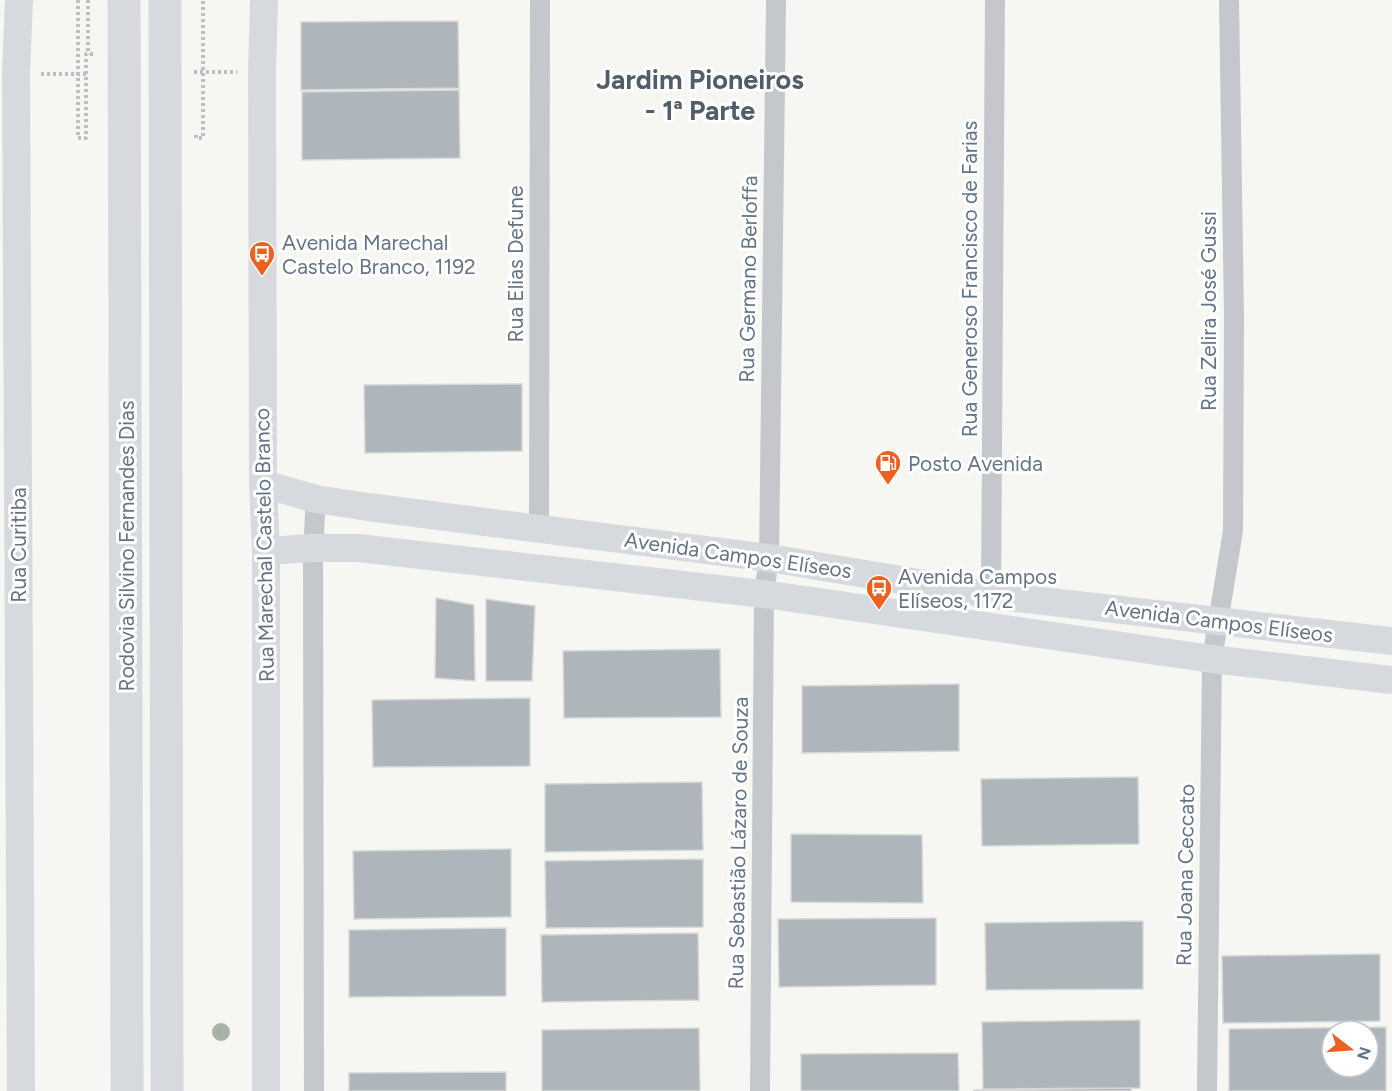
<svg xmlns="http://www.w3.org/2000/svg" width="1392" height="1091" viewBox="0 0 1392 1091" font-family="Figtree,sans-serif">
<rect width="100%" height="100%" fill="#f6f7f3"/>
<path fill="#aeb5bb" stroke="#d8d8d6" stroke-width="1.5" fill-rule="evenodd" d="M458,21L459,88L301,90V22Z
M459,90L460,158L302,160V92Z
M522,384V451L365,453L364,385Z
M436,598L474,605L475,681L435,678Z
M486,599L535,606L532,681H486Z
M720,649L721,717L564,718L563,651Z
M959,684V751L802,753V686Z
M530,698V766L373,767L372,700Z
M1138,777L1139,844L982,846L981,779Z
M702,782L703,850L545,852V784Z
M791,834L922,835L923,903L791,902Z
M511,849V917L354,919L353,851Z
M703,859V927L546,928L545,861Z
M936,918V985L779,987L778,919Z
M1143,921V989L986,990L985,923Z
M506,928V996L349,997V930Z
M698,933L699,1000L542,1002L541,935Z
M1380,954V1021L1223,1023L1222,956Z
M1140,1020V1088L983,1089L982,1022Z
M1386,1027V1091H1229V1029ZM1332,1031H1368V1067H1332Z
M699,1028L700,1091H542V1030Z
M958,1053L959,1091H801V1054Z
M506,1072V1091H349V1073Z
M1131,1088V1091H974V1090Z"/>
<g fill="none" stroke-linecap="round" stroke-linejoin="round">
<path stroke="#bdc0c2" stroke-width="4" stroke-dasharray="3 3" stroke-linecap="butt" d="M78,0V138H86V54H96
M88,0V55
M194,72H237
M41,74H87
M196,135V138H203V0"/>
<path stroke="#c4c7cb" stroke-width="20" d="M539,529L540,0
M991,595L995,0
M314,1091L313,548L316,499
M760,1091L764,594L769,558L776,0
M1207,1091L1212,659L1233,531L1234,316L1229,0"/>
<path stroke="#d6dadf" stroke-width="28" d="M19,0L16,74L21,1091
M264,0L262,72L263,484L266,551V1091
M263,484L316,499L368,507L769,558L991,595L1392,641
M266,551L313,548H358L764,594L1212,659L1392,680"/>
<path stroke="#d6dadf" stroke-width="33" d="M124,0L127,1091
M165,0L167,1091"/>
</g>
<circle fill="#a7b3a4" cx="221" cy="1032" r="9"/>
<defs>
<g id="bus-pin" transform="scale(1.35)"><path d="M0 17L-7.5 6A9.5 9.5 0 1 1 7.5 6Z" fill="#eb611f" stroke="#fff"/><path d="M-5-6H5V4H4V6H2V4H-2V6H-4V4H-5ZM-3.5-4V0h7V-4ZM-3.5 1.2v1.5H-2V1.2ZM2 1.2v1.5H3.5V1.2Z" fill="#fff"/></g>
<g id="fuel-pin" transform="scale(1.35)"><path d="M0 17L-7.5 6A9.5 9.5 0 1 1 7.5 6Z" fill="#eb611f" stroke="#fff"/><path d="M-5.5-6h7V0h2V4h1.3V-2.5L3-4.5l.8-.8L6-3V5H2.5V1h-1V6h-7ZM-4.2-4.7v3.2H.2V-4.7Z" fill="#fff"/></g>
</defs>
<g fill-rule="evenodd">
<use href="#bus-pin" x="262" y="254"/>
<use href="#fuel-pin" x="888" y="463"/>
<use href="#bus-pin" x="879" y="588"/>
</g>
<g text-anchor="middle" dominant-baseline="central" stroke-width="6" stroke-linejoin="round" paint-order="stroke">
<g font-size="21" fill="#647485" stroke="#fff" text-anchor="start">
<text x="282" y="242">Avenida Marechal<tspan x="282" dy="24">Castelo Branco, 1192</tspan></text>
<text x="908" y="463">Posto Avenida</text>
<text x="898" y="576">Avenida Campos<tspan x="898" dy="24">Elíseos, 1172</tspan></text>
</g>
<g font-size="21" fill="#647485" stroke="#fff">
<text transform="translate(515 264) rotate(-90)">Rua Elias Defune</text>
<text transform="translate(748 279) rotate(-89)">Rua Germano Berloffa</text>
<text transform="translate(969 279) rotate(-90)">Rua Generoso Francisco de Farias</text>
<text transform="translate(1208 311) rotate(-90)">Rua Zelira José Gussi</text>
<text transform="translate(18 545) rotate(-90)">Rua Curitiba</text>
<text transform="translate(264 545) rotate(-91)">Rua Marechal Castelo Branco</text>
<text transform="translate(126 546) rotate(-90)">Rodovia Silvino Fernandes Dias</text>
<text transform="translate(738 555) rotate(8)">Avenida Campos Elíseos</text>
<text transform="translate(1219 621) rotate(7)">Avenida Campos Elíseos</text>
<text transform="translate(738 843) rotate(-89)">Rua Sebastião Lázaro de Souza</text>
<text transform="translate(1185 875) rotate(-89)">Rua Joana Ceccato</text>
</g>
<g font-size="27" font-weight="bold" fill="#525d6a" stroke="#fff">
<text x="700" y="79">Jardim Pioneiros<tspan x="700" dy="31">- 1ª Parte</tspan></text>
</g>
</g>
<g transform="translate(1350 1049) rotate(107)"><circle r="28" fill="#ffffff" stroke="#c1c7ce" stroke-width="1.5"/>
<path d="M0-4.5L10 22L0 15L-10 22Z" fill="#eb611f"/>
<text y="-9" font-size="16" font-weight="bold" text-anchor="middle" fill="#647485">N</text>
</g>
</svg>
